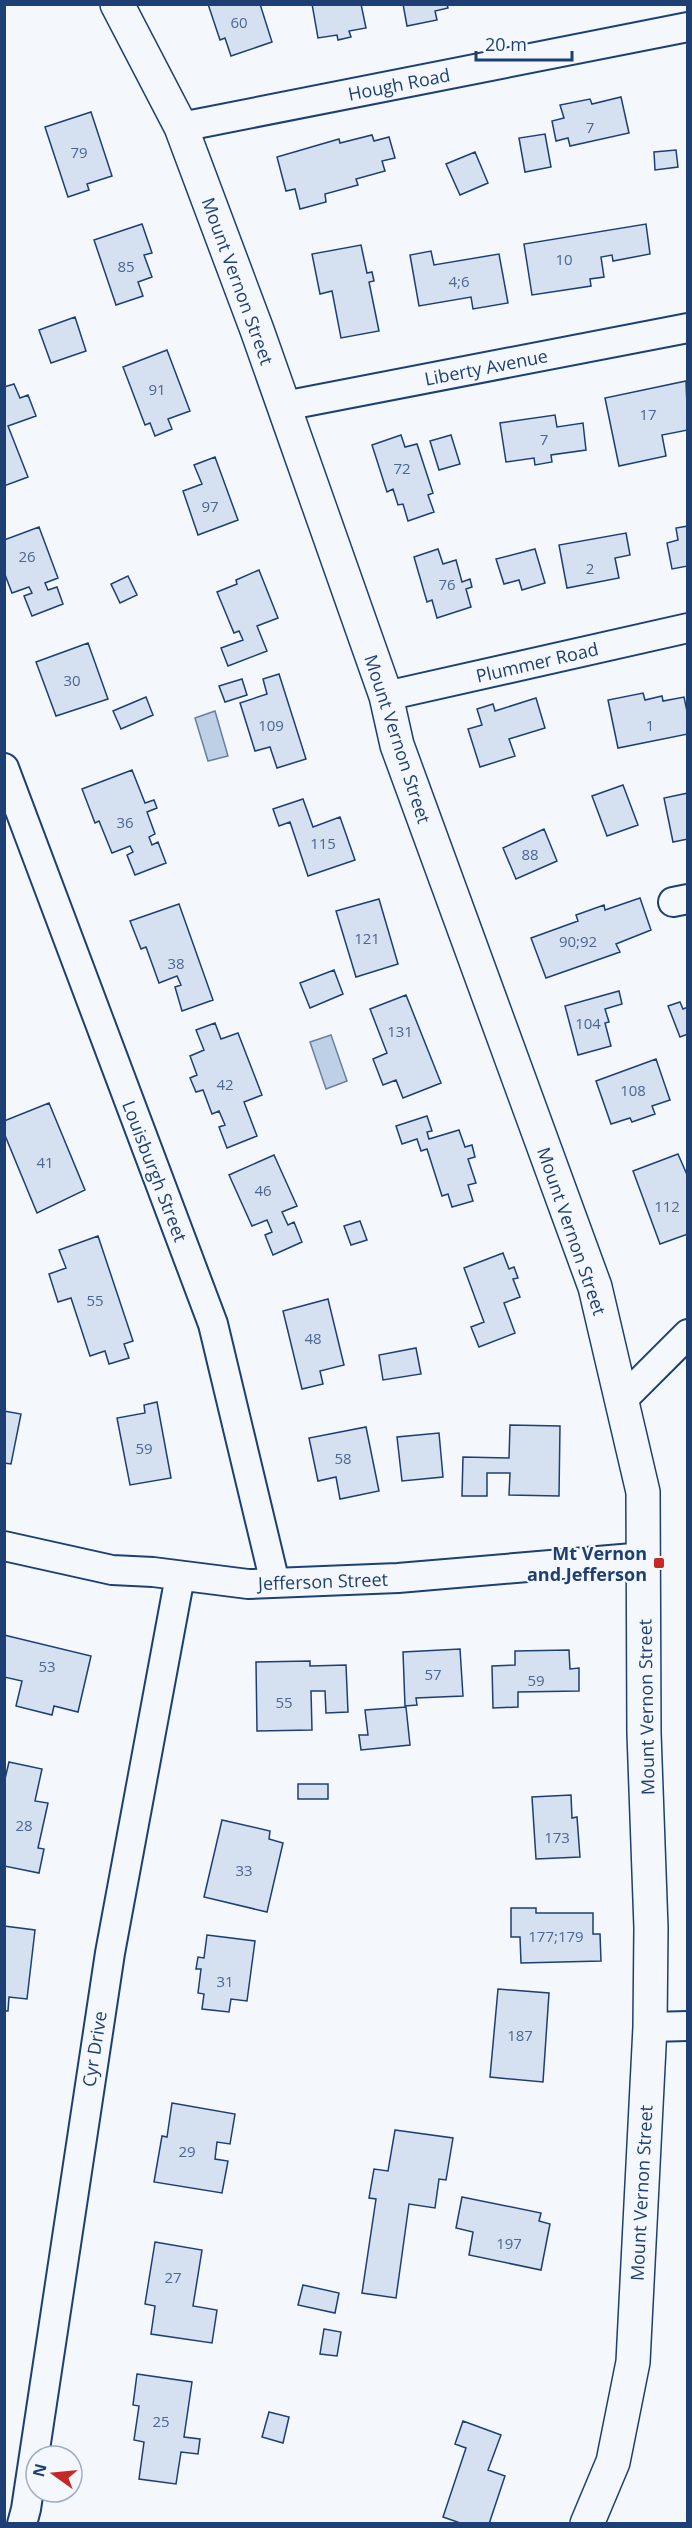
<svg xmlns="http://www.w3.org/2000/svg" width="692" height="2528" viewBox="0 0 692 2528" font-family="'Open Sans',sans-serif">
<rect width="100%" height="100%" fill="#f4f7fb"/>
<path fill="#bed0e5" stroke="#687fa3" stroke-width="1.5" d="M215,711L228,756L208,761L195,718Z
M331,1035L347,1081L326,1089L310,1042Z"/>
<path fill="#d5e0f0" stroke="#1d3f73" stroke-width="1.5" d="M208,4H260L272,42L231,56L225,38L220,40Z
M312,4H361L366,28L349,31L351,37L338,40L337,35L318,38Z
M403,4H447L448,8L435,11L437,20L407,26Z
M621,97L629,133L570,146L568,138L556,141L552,121L564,118L560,105L590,99L592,104Z
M91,112L112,176L87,184L89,190L68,197L45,127Z
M545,134L551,167L525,172L519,138Z
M372,135L374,141L389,137L395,158L382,161L385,171L356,179L358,185L325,194L326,202L300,209L295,189L286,191L277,157L339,139L340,143Z
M676,150L678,167L655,170L654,152Z
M475,152L488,183L460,195L446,164Z
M142,224L152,253L144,255L152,277L138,282L143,296L116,305L94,240Z
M646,224L650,254L613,261L612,255L601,257L604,277L590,279L591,286L532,295L524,244Z
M361,245L367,273L372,272L374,281L369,282L379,331L341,338L332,291L320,294L312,254Z
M431,251L434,265L499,254L508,303L473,309L471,297L419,306L410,255Z
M75,317L86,351L51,363L39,330Z
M167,350L190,411L168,419L172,429L155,436L150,423L145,425L123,367Z
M686,381L688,430L662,435L666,456L619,466L605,398Z
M14,384L20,398L28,395L36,416L8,426L28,477L4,486V387Z
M555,415L557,427L583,423L586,450L551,455L552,462L535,465L534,458L506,462L500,423Z
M401,435L405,447L417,444L433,493L428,495L434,512L408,521L403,504L398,505L393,489L387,492L372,445Z
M451,435L460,464L439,470L430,441Z
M215,457L238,520L198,535L183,491L202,484L194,465Z
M688,526V566L672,569L667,543L678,540L676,528Z
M39,527L58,578L45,583L48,590L57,587L63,604L32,616L24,596L32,593L29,587L12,593L4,572V540Z
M626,533L630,555L615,558L619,578L567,588L559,545Z
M438,549L443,564L456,560L462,582L470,579L472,587L466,589L471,607L437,618L432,600L427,602L414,557Z
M535,549L545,583L522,590L519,580L504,584L496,559Z
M259,570L278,618L257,626L267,651L228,666L221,648L243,640L239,631L234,633L217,592L237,584L236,580Z
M128,576L137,595L120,603L111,584Z
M88,643L108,699L56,716L36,662Z
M279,674L306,759L277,768L270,747L255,751L240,703L267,694L263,679Z
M242,679L247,695L225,702L219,686Z
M643,693L645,700L662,696L663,701L684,697L688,716V734L618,748L608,700Z
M146,697L153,715L121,729L113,711Z
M536,698L545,728L509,739L515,756L480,767L468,729L482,725L477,709L493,704L495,711Z
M132,770L145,803L154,800L157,808L147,812L155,834L149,837L152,845L158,842L166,863L135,875L127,855L133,852L130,846L112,853L99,821L95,823L82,789Z
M623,785L638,825L607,836L592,796Z
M688,793V839L673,842L664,798Z
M303,799L313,827L340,817L355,860L308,876L290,822L279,826L273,809Z
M544,829L557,861L516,879L503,848Z
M640,898L651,930L616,944L620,952L546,978L531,938L578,921L576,915L604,905L605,910Z
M379,899L398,964L356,977L336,911Z
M179,904L213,1000L182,1011L175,987L181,985L177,976L159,983L146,947L141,949L130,921Z
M334,970L343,994L310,1008L300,983Z
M619,991L622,1004L605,1009L609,1022L605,1023L611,1046L578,1055L565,1006Z
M406,995L441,1083L403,1098L396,1080L383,1085L373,1059L387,1053L370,1009Z
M680,1002L683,1009L688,1007V1034L680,1037L668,1006Z
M215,1023L221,1039L238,1033L262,1095L244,1102L257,1136L227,1148L219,1127L225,1125L219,1111L212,1114L203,1090L196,1092L190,1078L197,1075L190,1056L204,1050L196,1030Z
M656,1059L670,1100L652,1106L655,1114L632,1122L630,1118L611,1124L596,1081Z
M49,1103L85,1190L37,1213L4,1133V1121Z
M427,1116L432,1131L427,1132L429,1139L459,1130L465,1147L472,1145L475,1157L468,1159L476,1183L468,1185L473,1201L452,1207L448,1194L442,1196L427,1149L421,1151L417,1139L402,1144L396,1126Z
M678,1154L688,1177V1234L660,1244L633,1171Z
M274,1155L297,1206L282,1212L288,1225L294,1222L302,1242L273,1255L265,1235L272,1232L267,1220L252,1226L229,1175Z
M360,1221L367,1240L351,1245L344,1226Z
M98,1236L133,1341L124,1344L129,1358L109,1364L105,1351L90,1356L71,1298L58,1302L49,1274L66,1268L59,1250Z
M503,1253L509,1269L514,1267L518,1278L513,1279L520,1297L504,1303L515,1333L479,1347L471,1327L484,1322L464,1268Z
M328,1299L344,1365L320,1371L323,1384L302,1389L283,1311Z
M416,1348L421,1374L383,1380L379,1355Z
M157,1402L171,1478L130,1485L117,1418L145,1413L144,1405Z
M4,1411L21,1414L11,1464L4,1463Z
M510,1425L560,1426L559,1496L509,1495L510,1473H487V1496H462L463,1457L509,1458Z
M366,1427L379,1491L340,1499L336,1477L318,1481L309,1438Z
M439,1433L443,1477L402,1481L397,1437Z
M4,1635L91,1656L78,1712L54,1706L52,1715L16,1706L22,1681L4,1677Z
M460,1649L463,1696L416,1698L417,1705L405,1706L403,1652Z
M569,1650L570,1669L579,1668V1691L518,1692V1707L493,1708L492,1666L515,1665V1651Z
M310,1661V1666L346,1665L348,1712L326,1713L325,1691H311L312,1730L257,1731L256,1662Z
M406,1707L410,1745L361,1750L359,1735H368L365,1710Z
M9,1762L42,1769L35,1801L48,1803L38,1848L44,1849L39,1873L4,1866V1783Z
M298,1784H328V1799H298Z
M571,1795L572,1818L577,1817L580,1857L536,1859L532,1797Z
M222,1820L270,1831L269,1839L283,1843L267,1912L204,1897Z
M511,1908H536V1913H593V1934H600L601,1961L521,1963L520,1937H511Z
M4,1926L35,1930L27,1999L9,1997L8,2011H4Z
M207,1935L255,1941L247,2001L231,1999L229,2012L202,2009L204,1994L198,1993L201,1969H196L198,1957L204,1958Z
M498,1989L549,1993L543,2082L490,2077Z
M172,2103L235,2114L230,2144L217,2142L215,2159L228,2161L222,2193L154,2182L162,2136L167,2137Z
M395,2130L453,2138L446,2180L439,2179L435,2208L409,2204L396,2298L362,2293L376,2199L369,2198L374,2169L388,2171Z
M462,2197L541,2213L539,2221L550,2224L541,2270L469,2255L473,2232L456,2228Z
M155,2242L202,2250L193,2306L217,2310L212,2343L151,2334L155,2306L145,2304Z
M303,2285L339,2293L335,2313L298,2305Z
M324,2329L341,2332L337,2356L320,2354Z
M137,2374L192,2382L184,2437L200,2439L198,2454L181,2452L176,2484L139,2479L144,2442L134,2440L139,2406L133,2405Z
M269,2412L289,2417L283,2443L262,2437Z
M463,2421L501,2435L488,2470L505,2476L489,2524H463L443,2517L466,2448L455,2444Z"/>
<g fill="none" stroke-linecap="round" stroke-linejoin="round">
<g stroke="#1d3f73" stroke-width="32">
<path id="minor" d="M181,127L688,27
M284,406L688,328
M386,696L688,628
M4,768L213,1324L275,1583
M673,902L688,899
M623,1399L688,1334
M4,1546L112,1570L153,1572L248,1584L398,1578L645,1557
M650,2027L688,2026
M22,2524L26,2509L110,1953L180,1576"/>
</g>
<g stroke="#1d3f73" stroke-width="36">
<path id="secondary" d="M117,4L181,127L257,330L386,696L397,745L595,1287L643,1492L644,1733L651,1928L650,2027L633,2362L613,2462L587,2524"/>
</g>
<use href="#minor" stroke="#f4f7fb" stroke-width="28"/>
<use href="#secondary" stroke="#f4f7fb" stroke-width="33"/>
</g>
<rect fill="#c62828" stroke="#f4f7fb" stroke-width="2" x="653" y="1557" width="12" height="12" rx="3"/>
<g text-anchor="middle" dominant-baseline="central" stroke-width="4.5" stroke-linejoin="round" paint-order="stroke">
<g font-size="15" fill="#4b6792">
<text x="239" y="22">60</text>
<text x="590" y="127">7</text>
<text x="79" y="152">79</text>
<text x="564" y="259">10</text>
<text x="126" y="266">85</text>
<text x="459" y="281">4;6</text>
<text x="157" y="389">91</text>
<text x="648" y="414">17</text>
<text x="544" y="439">7</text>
<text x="402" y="468">72</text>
<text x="210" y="506">97</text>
<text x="27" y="556">26</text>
<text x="590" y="568">2</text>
<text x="447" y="584">76</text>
<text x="72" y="680">30</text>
<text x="271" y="725">109</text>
<text x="650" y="725">1</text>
<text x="125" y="822">36</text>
<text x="323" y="843">115</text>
<text x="530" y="854">88</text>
<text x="367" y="938">121</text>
<text x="578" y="941">90;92</text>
<text x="176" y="963">38</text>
<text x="588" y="1023">104</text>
<text x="400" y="1031">131</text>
<text x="225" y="1084">42</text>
<text x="633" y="1090">108</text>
<text x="45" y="1162">41</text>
<text x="263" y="1190">46</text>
<text x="667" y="1206">112</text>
<text x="95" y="1300">55</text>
<text x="313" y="1338">48</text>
<text x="144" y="1448">59</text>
<text x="343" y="1458">58</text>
<text x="47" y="1666">53</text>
<text x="433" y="1674">57</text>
<text x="536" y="1680">59</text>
<text x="284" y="1702">55</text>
<text x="24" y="1825">28</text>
<text x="557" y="1837">173</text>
<text x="244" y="1870">33</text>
<text x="556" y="1936">177;179</text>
<text x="225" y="1981">31</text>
<text x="520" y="2035">187</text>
<text x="187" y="2151">29</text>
<text x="509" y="2243">197</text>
<text x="173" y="2277">27</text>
<text x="161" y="2421">25</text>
</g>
<g font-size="18" fill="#1d3f73" stroke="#f4f7fb">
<text transform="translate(399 84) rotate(-11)">Hough Road</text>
<text transform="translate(238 281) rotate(70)">Mount Vernon Street</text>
<text transform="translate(486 367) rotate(-11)">Liberty Avenue</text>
<text transform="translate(537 662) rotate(-13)">Plummer Road</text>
<text transform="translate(398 739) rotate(72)">Mount Vernon Street</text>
<text transform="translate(155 1171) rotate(69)">Louisburgh Street</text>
<text transform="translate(572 1231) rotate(71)">Mount Vernon Street</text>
<text transform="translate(323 1581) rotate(-2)">Jefferson Street</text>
<text transform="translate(646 1707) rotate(-91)">Mount Vernon Street</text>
<text transform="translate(94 2049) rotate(-81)">Cyr Drive</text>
<text transform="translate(641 2193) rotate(-87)">Mount Vernon Street</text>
</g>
<g font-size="18" font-weight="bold" fill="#1d3f73" stroke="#f4f7fb" text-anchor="end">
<text x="647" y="1553">Mt Vernon<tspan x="647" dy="21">and Jefferson</tspan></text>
</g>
</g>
<rect width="692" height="2528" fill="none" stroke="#1d3f73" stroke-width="12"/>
<g transform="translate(54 2474) rotate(285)"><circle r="28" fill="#f4f7fb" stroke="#9eadc5" stroke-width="1.5"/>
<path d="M0-4.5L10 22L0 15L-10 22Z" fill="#c62828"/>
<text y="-9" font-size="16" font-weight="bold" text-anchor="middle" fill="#1d3f73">N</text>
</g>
<path d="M476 51v9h96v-9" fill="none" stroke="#1d3f73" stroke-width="3"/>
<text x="485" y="51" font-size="18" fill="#1d3f73" stroke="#f4f7fb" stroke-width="4.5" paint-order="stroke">20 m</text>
</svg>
